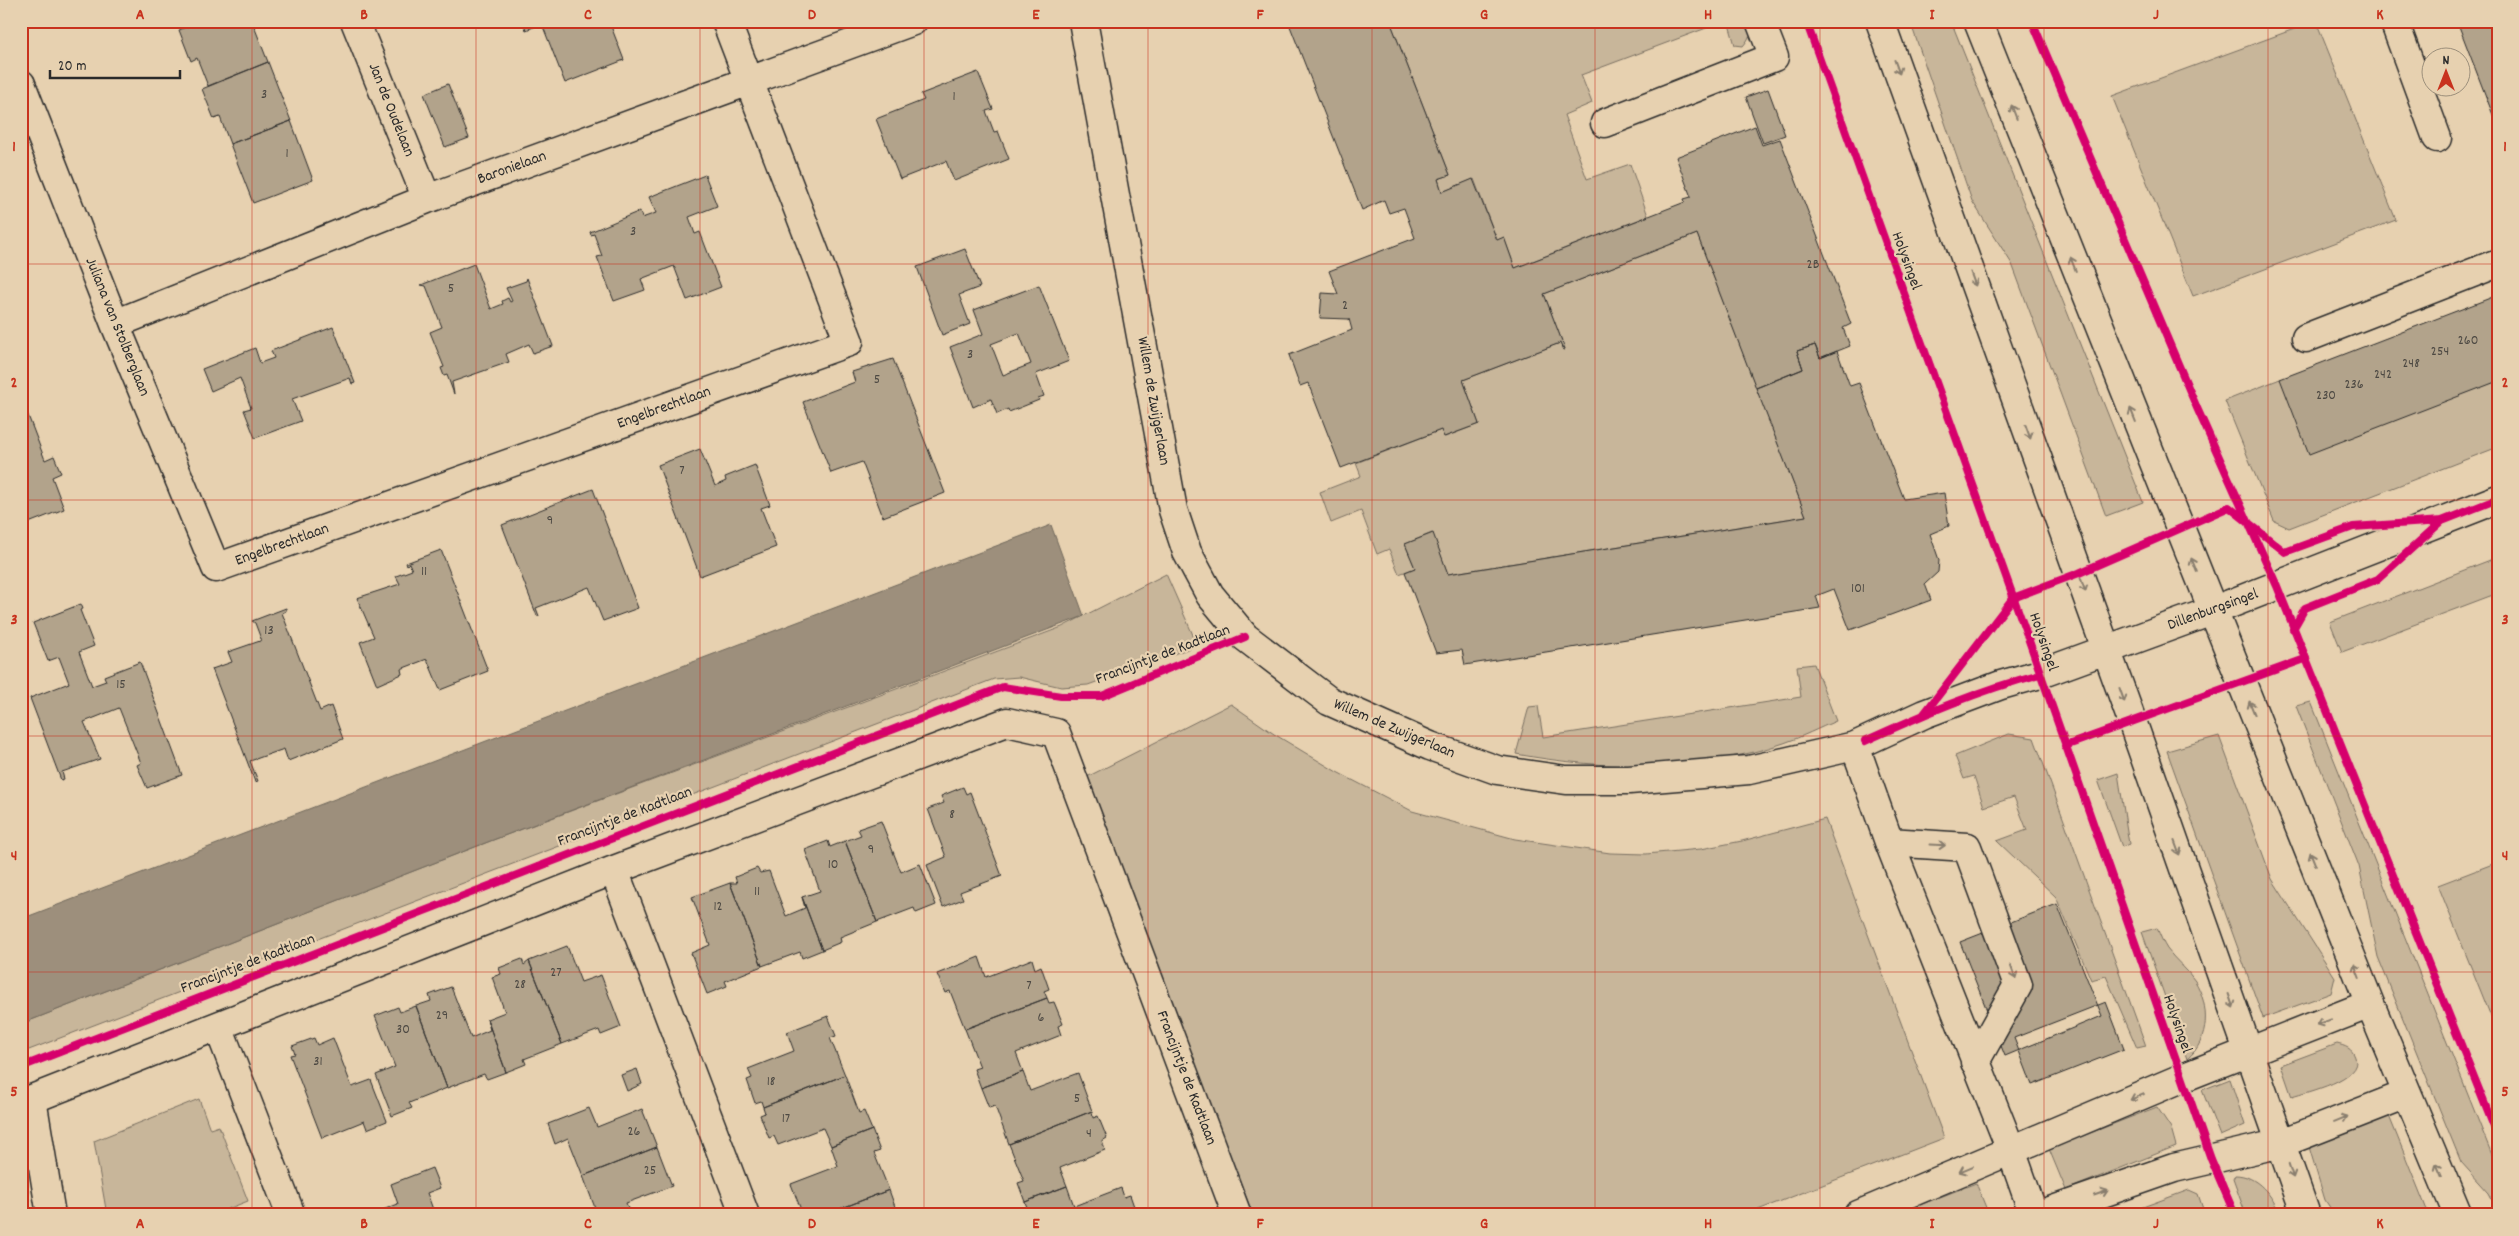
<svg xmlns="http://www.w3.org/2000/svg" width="2519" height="1236" viewBox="0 0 2519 1236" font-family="Dekko,sans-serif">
<rect width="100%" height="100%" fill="#e7d1b0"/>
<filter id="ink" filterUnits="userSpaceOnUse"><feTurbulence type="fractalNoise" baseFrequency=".02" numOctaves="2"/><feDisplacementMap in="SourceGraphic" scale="10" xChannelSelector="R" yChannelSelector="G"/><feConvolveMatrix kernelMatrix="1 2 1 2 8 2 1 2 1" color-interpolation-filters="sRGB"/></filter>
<g filter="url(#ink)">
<path fill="#c8b69a" stroke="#7a7062" d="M1390,21H1725L1581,75L1592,103L1564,115L1587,179L1630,164L1648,216L1515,268L1504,238L1497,240L1474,179L1442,192L1438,179L1450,175Z
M1728,21H1749C1753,30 1750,38 1743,46L1735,45Z
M1910,21H1951L2143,502L2106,516L2012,264L1972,201Z
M2316,21L2396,220L2193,296L2112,96Z
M1697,234L1806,516L1448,574L1432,533L1405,544L1415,568L1399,574L1389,549L1377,554L1361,511L1331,523L1320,492L1361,476L1356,463L1441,430L1445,437L1479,424L1463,380L1560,343L1563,350L1565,349L1544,294Z
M2280,379L2498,381V447L2289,528L2274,521L2225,401Z
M2498,557V593L2342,652L2330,622Z
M1166,574L1193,635L1190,648L1088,685L1061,687L1019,677L994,679L21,1053V1024L493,840L1062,627Z
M1814,664L1836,721C1819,728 1802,737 1784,743C1700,772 1602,770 1516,754L1529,707L1538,706L1543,737L1801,697L1797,666Z
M2311,702L2498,1170V1210L2489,1193L2461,1162L2378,957L2359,866L2296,706Z
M1231,704L1274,734L1337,772L1412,811L1515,839L1610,853L1646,854L1701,849L1742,841L1825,819L1944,1138L1745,1215H1253L1085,778Z
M2009,734L2034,738L2146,1046L2137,1048L2106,976L2091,980L2056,897L1997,841L2027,830L2014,797L1984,807L1974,776L1964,779L1955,756Z
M2219,736L2272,879L2335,977L2331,993L2263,1018L2167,751Z
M2118,773L2129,844L2122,847L2098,780Z
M2498,862V1034L2438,885Z
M2157,928C2160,935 2163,943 2167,949C2175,960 2187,969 2195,981C2210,1006 2210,1040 2187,1059L2142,932Z
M2337,1044C2345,1046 2352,1048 2355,1057C2364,1079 2307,1092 2292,1097L2281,1065Z
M2230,1079L2245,1125L2220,1136L2202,1090Z
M199,1099L210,1129L219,1126L248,1201L212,1215H107L94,1141Z
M2157,1107L2171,1128L2176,1146L2066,1190L2049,1149Z
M2389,1116L2429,1215H2335L2325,1200L2309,1147Z
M2235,1175C2257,1175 2273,1196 2280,1215H2246L2233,1179Z
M1976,1183L1989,1215H1894Z
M2189,1190L2198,1194L2205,1215H2121Z"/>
<path fill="#9d8f7b" stroke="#6f675b" d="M1051,525L1084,616L493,840L21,1024V897L29,916Z"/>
<path fill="#b2a38b" stroke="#2b2b2b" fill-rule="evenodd" d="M183,21H201L185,28Z
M201,21H252L268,62L208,86L197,58L191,61L179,30Z
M523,21H549L526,30Z
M549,21H609L624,60L565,83L542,24Z
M1288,21H1390L1450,175L1438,179L1442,192L1473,179L1497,240L1504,237L1515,268L1685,202L1684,199L1691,197L1676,157L1755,126L1762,145L1780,139L1851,324L1843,328L1850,346L1820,358L1815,345L1797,351L1803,369L1756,388L1697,234L1544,294L1565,349L1563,350L1560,343L1463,380L1479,424L1444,437L1441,430L1341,468L1308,383L1300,386L1289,355L1352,330L1349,319L1320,318L1322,293L1338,294L1329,271L1415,238L1404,208L1389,213L1384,200L1362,210Z
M2457,21H2498V128Z
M268,62L291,121L230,144L220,117L214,119L202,89Z
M978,72L993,109L986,111L994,132L998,131L1009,159L954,181L946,161L900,179L876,119L924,100L921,94Z
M448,84L469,138L445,147L424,94Z
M1768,89L1785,135L1763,143L1746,97Z
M291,121L313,180L253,203L230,144Z
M705,175L717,206L689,217L695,234L700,232L721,287L687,300L674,266L641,279L645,290L614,301L597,257L602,256L594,234L591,235L590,232L640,211L642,218L656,213L649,197Z
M965,249L980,287L959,295L970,324L942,335L917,267Z
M474,264L491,309L503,304L502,301L508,298L510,302L512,301L506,288L526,281L527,278L553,346L533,353L529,344L506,354L509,362L452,382L454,394L447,375L444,376L441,368L444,367L430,332L442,327L426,286L421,285Z
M1039,285L1069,361L1036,374L1044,396L1038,398L1039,400L1009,412L1008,409L997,414L991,399L973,407L950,347L983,334L974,310ZM1019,333L1031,364L1003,375L991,344Z
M2498,295V381L2309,454L2280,379Z
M333,327L355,383L352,384L350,378L292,399L301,421L255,438L244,410L251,408L240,378L211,391L202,369L255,348L260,363L274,358L271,351Z
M1815,345L1820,358L1837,351L1850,386L1859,383L1904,499L1944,493L1949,526L1930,534L1939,560L1938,572L1925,584L1931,600L1850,630L1834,589L1816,596L1820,608L1465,665L1462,650L1436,653L1405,572L1415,568L1405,544L1433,533L1448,574L1806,516L1756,388L1803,369L1797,351Z
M893,359L945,493L883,517L862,462L831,473L803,402L855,382L852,372Z
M21,397L45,460L54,456L61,473L52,477L64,509L21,526Z
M700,449L715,486L726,481L725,477L755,465L770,505L761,508L776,547L700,576L658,465Z
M593,489L638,608L603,621L589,587L536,608L539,616H537L502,525Z
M441,550L488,671L440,690L427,659L401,669L402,674L377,685L360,642L374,637L357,598L400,584L396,576L412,570L409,563L407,565L406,563Z
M81,604L83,609L80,610L94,646L79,652L92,686L106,681L104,676L140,662L182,775L147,788L137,765L141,763L119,708L84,722L100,759L62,772L64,779L61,780L30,698L69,683L59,657L48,661L33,623Z
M286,608V611L282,613L320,711L331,706L343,739L288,761L284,749L250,761L258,781L255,782L212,669L232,662L228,652L260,641L261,639L255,623L252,621Z
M963,787L966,794L970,792L1002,876L960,892L963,899L943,907L927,865L946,857L928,809L944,803L941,796Z
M881,821L901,872L920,864L936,905L916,913L914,908L877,922L845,841L861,835L858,829Z
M828,841L830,847L845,841L877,922L840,937L841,942L822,950L802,897L820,891L805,850Z
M757,868L760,873L769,871L786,916L805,908L802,897L822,950L802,958L800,952L762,966L730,883H737L735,877Z
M730,883L762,966L725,981L727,986L707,994L691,953L710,945L692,897Z
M2057,904L2102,1016L2005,1056L1960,942Z
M567,946L581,982L601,975L621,1027L601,1035L599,1030L562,1044L529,961Z
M979,957L986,977L1032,959L1035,969L1041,966L1049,989L1044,991L1047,998L965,1029L950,991L945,993L937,974Z
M522,959L524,965L529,961L562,1044L524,1059L526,1064L506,1072L487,1019L505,1012L492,977L501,974L499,968Z
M451,987L471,1038L490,1030L487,1019L506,1072L487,1079L484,1074L447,1088L416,1006L431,1001L429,995Z
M1047,998L1049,1003L1054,1002L1063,1024L1058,1026L1061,1035L1016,1053L1023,1072L981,1088L974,1069L980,1067L965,1029Z
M2106,1002L2124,1049L2032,1085L2014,1038Z
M416,1006L447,1088L409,1103L412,1108L392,1116L376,1075L395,1067L375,1016L398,1007L400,1012Z
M828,1016L836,1036L830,1038L845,1075L763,1107L761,1101L755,1103L747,1080L752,1078L748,1069L794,1051L787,1032Z
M314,1038L317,1045L333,1038L352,1087L371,1080L387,1121L367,1129L364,1121L322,1138L290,1055L295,1054L292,1046Z
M637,1069L642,1084L627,1091L621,1075Z
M1023,1072L1030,1091L1078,1073L1092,1111L1009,1144L995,1106L989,1108L981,1088Z
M845,1075L859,1113L864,1111L872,1130L831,1146L823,1128L778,1145L774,1136L769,1138L760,1115L765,1113L763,1107Z
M589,1108L597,1127L642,1109L657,1147L583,1176L568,1138L555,1144L548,1124Z
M1092,1111L1093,1118L1098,1116L1107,1138L1102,1141L1105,1150L1060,1168L1067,1186L1025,1202L1018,1183L1024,1181L1009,1144Z
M872,1130L880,1151L874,1153L889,1190L824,1215H803L791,1184L838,1166L831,1146Z
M657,1147L672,1186L626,1203L631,1215H593L597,1213L583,1176Z
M432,1168L440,1188L427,1193L435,1215H370L398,1204L391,1184Z
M1067,1186L1074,1206L1121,1188L1124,1197L1130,1195L1137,1215H1030L1025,1202Z
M889,1190L898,1215H824Z"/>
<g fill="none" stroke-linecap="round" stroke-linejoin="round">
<g stroke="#2b2b2b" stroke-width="31">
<path id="minor" d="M355,21L427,199
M1083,21L1173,510L1187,552L1210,595L1245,637L1329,701L1430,746L1497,770L1566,780H1629L1749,770L1855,746L1924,714L2001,685L2040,674L2212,611L2498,499
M1880,21L2132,721L2306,1215
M1978,21L2370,1004L2458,1215
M2394,21L2437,138
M21,84L115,324L216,568L849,342L726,21
M1605,123L1774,57L1760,21
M115,324L427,199L913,21
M2306,338L2498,263
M1855,746L1889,842L2011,1150L2034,1215
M1889,842L1967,847L2018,985L1975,1062
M614,870L745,1215
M218,1026L291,1215
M51,1215L32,1099L614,870L1007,722L1056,733L1237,1215
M1858,1215L2182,1078L2370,1004
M2039,1215L2174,1168L2282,1143L2407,1094"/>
</g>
<use href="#minor" stroke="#e7d1b0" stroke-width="28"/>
<g stroke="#e7d1b0" stroke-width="11">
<path id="cycleway" d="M1806,21L2027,635L2211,1159L2235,1215
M2032,21L2197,408L2277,586L2498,1137
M2293,629L2305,608L2378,579L2442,521
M1924,714L2013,598L2079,573L2229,507L2285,552L2353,527L2442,521L2498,499
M1865,741C1922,715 1979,690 2040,674
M2065,746L2305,659
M21,1067L1003,687L1061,696H1102L1245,637"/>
</g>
<use href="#cycleway" stroke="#d6006c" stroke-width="8"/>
</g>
<defs><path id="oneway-shaft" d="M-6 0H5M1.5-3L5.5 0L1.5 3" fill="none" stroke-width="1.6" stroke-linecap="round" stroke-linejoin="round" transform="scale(1.25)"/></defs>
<g stroke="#897e6e">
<use href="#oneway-shaft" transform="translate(1897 67) rotate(70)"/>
<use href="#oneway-shaft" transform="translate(2014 112) rotate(-111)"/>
<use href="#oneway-shaft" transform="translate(2073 264) rotate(-112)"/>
<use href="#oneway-shaft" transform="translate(1973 279) rotate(70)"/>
<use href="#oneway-shaft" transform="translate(2133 415) rotate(-112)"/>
<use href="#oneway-shaft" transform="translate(2028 432) rotate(70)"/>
<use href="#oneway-shaft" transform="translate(2194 565) rotate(-112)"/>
<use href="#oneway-shaft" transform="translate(2083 585) rotate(71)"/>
<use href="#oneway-shaft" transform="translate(2122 695) rotate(70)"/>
<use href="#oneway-shaft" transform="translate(2252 708) rotate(-112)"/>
<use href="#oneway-shaft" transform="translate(1938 845) rotate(3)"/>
<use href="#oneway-shaft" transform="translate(2177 848) rotate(70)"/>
<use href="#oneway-shaft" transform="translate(2313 859) rotate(-112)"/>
<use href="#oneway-shaft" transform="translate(2357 971) rotate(-111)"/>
<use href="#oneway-shaft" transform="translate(2013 972) rotate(70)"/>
<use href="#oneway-shaft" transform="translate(2231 1001) rotate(71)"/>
<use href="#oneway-shaft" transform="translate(2324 1022) rotate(159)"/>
<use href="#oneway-shaft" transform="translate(2137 1097) rotate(157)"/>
<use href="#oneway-shaft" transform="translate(2341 1119) rotate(-22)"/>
<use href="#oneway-shaft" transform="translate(1966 1169) rotate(157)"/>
<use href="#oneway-shaft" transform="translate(2439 1170) rotate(-113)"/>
<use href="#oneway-shaft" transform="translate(2291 1171) rotate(72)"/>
<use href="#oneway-shaft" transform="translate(2101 1193) rotate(-19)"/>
</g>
</g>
<path fill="none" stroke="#c8321e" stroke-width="1" stroke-opacity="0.55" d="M252,21V1215M476,21V1215M700,21V1215M924,21V1215M1148,21V1215M1372,21V1215M1595,21V1215M1820,21V1215M2044,21V1215M2268,21V1215M21,264H2498M21,500H2498M21,736H2498M21,972H2498"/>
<g text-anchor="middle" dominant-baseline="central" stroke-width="4.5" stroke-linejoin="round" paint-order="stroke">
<g font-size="14" fill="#4d4943">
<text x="264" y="95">3</text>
<text x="954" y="97">1</text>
<text x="287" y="154">1</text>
<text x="633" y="232">3</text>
<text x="1813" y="265">2B</text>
<text x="451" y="289">5</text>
<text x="1345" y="306">2</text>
<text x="2468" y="341">260</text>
<text x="2440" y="352">254</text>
<text x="970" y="355">3</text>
<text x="2411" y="364">248</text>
<text x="2383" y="375">242</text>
<text x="877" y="380">5</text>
<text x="2354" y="385">236</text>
<text x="2326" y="396">230</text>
<text x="682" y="471">7</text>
<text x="550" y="521">9</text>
<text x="424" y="572">11</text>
<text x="1858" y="589">101</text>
<text x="269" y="631">13</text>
<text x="121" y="685">15</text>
<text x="952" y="815">8</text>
<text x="871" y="850">9</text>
<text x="833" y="865">10</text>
<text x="757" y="892">11</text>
<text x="718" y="907">12</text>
<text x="556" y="973">27</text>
<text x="520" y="985">28</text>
<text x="1029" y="986">7</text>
<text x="442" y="1016">29</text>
<text x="1041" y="1018">6</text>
<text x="403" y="1030">30</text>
<text x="318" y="1062">31</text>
<text x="771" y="1082">18</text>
<text x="1077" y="1099">5</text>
<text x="786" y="1119">17</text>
<text x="634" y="1132">26</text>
<text x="1089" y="1134">4</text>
<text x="650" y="1171">25</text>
</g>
<g font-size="16" fill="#2b2b2b" stroke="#e7d1b0">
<text transform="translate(391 110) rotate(68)">Jan de Oudelaan</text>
<text transform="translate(512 168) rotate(-20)">Baronielaan</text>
<text transform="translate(1906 261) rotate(70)">Holysingel</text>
<text transform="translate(117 327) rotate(68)">Juliana van Stolberglaan</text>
<text transform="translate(1153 401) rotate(80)">Willem de Zwijgerlaan</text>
<text transform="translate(664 408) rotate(-20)">Engelbrechtlaan</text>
<text transform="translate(282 545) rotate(-20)">Engelbrechtlaan</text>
<text transform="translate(2213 610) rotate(-20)">Dillenburgsingel</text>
<text transform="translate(2043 642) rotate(71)">Holysingel</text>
<text transform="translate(1163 655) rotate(-21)">Francijntje de Kadtlaan</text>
<text transform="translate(1394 729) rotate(23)">Willem de Zwijgerlaan</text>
<text transform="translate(625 817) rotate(-21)">Francijntje de Kadtlaan</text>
<text transform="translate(248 964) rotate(-21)">Francijntje de Kadtlaan</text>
<text transform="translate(2177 1024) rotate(71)">Holysingel</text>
<text transform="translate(1186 1078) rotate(69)">Francijntje de Kadtlaan</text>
</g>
</g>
<rect width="2519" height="1236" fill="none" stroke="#e7d1b0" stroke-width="55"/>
<g transform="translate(2446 72)"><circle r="24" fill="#e7d1b0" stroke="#9c8f7b"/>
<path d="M0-4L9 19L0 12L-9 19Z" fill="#c8321e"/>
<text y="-8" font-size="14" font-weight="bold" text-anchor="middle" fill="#2b2b2b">N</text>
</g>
<path d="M50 70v8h130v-8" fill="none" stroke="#2b2b2b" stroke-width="2.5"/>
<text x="58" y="70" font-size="15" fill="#2b2b2b" stroke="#e7d1b0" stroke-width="4" paint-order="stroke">20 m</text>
<rect x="28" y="28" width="2464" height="1180" fill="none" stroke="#c8321e" stroke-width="2"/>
<g font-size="16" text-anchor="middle" font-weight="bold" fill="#c8321e">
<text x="140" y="19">A</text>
<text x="364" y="19">B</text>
<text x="588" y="19">C</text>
<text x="812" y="19">D</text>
<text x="1036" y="19">E</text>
<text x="1260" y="19">F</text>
<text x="1484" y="19">G</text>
<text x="1708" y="19">H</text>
<text x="1932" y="19">I</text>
<text x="2156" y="19">J</text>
<text x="2380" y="19">K</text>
<text x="14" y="151">1</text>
<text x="2505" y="151">1</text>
<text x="14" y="387">2</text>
<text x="2505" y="387">2</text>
<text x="14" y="624">3</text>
<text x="2505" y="624">3</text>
<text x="14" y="860">4</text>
<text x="2505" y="860">4</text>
<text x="14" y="1096">5</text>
<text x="2505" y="1096">5</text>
<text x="140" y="1228">A</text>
<text x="364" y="1228">B</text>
<text x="588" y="1228">C</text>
<text x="812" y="1228">D</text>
<text x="1036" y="1228">E</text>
<text x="1260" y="1228">F</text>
<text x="1484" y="1228">G</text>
<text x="1708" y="1228">H</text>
<text x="1932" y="1228">I</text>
<text x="2156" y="1228">J</text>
<text x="2380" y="1228">K</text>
</g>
</svg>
